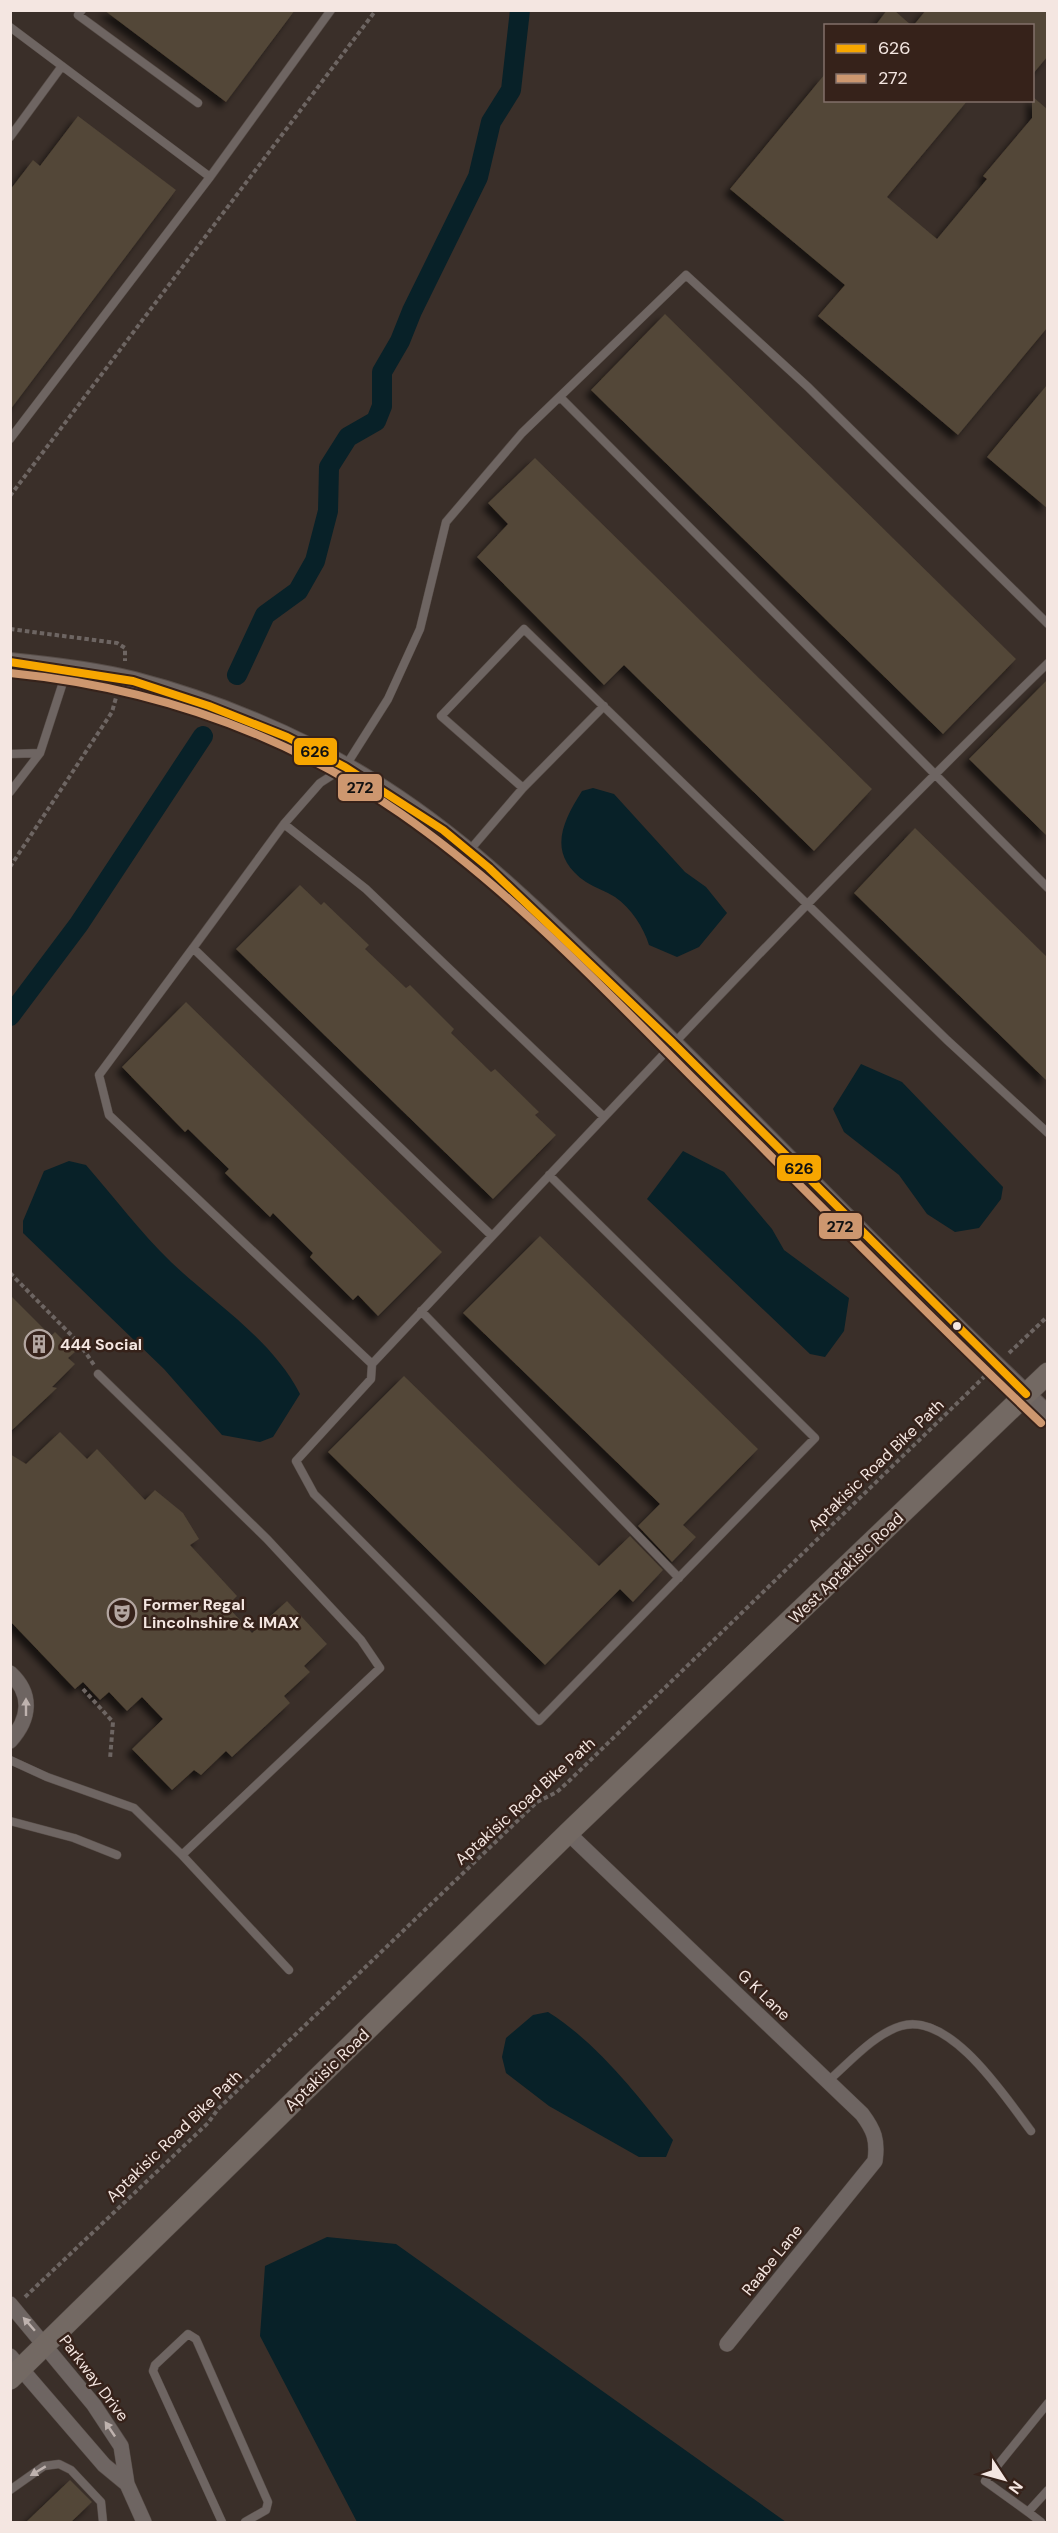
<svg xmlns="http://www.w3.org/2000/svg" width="1058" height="2533" viewBox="0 0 1058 2533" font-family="'DM Sans',sans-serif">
<defs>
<filter id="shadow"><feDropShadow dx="-5.5" dy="5.5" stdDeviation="3" flood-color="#0009"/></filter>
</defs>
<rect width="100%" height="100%" fill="#3a2f29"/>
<path fill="#082128" d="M593,788L614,794L685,872L706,887L727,913L699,947L677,957L649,945C644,928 631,908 615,897C606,891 595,888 586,882C547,855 561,824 582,791Z
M861,1064L902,1082L1003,1187L1001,1199L979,1228L955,1232L927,1214L899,1175L844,1132L833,1109Z
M683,1151L724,1172L772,1229L784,1250L849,1298L844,1331L825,1357L810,1354L647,1199Z
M69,1161L86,1165C114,1197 140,1232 171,1262C214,1303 272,1339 300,1394L273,1437L260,1442L222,1435L164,1369L23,1233V1221L44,1171Z
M548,2012C599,2044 636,2094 673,2140L666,2157H639L549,2106L506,2073L502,2057L506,2038L533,2015Z
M327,2237L396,2244L786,2522H357L260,2336L265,2266Z"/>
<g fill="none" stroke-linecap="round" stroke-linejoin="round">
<path stroke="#082128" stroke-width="20" d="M237,675L265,615L298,591L315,561L328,511L329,467L348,437L376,421L382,406V372L400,341L412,311L478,177L491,122L511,90L520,10
M10,1016L79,924L203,736"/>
</g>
<path fill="#524637" filter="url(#shadow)" d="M104,10H295L226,102Z
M887,10H894L912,26H875Z
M926,10H1047V57L1032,75V26H913Z
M825,74V100H968L887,197L937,239L987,179L983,176L1032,118V96L1047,109V328L958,435L818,316L845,285L730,189Z
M78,116L176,190L10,410V190L33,160L40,166Z
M665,314L1016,659L943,734L591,390Z
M1047,385V508L987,457Z
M535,458L872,789L814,851L624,665L604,685L477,557L508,524L488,503Z
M1047,680V836L969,759Z
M915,828L1047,957V1081L854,893Z
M300,885L321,905L324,902L369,945L365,949L406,988L410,985L454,1029L451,1033L491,1072L495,1069L539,1112L535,1115L556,1135L493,1199L236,949Z
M186,1002L442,1252L378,1316L358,1295L353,1300L310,1257L313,1253L273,1213L270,1217L225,1173L229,1169L188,1129L185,1132L122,1067Z
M540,1236L758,1449L683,1525L696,1537L672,1562L638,1526L660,1504L463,1313Z
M10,1295L51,1336L55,1332L75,1352L68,1358L75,1364L52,1387L57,1388L10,1432Z
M404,1376L599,1566L630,1536L663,1570L633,1602L620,1589L545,1665L328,1452Z
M60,1432L87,1459L97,1449L145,1500L155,1490L183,1513L199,1539L190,1545L237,1596L227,1606L252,1633L287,1601L327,1644L304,1666L310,1672L284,1696L290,1703L232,1757L226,1751L201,1775L194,1770L172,1790L132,1749L163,1719L142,1697L127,1711L109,1692L100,1700L83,1682L75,1689L10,1621V1454L26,1464Z
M70,2480L92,2502L70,2523H25Z"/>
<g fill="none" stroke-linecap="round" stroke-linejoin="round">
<g stroke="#574d48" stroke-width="9">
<path id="service" d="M82,10L78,15L198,103
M10,27L210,177
M10,137L62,66
M560,397L1048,888
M10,439L210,177L331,10
M10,754L40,753
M523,788L604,706
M10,792L40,753L67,670
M284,824L366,889L604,1117
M469,851L523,788L441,716L524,629L947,1040L1048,1133
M193,948L99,1075L109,1115L372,1364
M549,1175L815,1438L539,1721L314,1494L296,1461L371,1379L372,1364C594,1128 815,889 1048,663
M492,1236L193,948L284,824L320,783L345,767L388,699L420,629L446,522L522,433L686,275L808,387L1048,624
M421,1311L679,1578
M10,1760L47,1777L134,1808L182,1855L380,1668L361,1640L267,1539L98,1374
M10,1821L74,1838L117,1855
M182,1855L289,1970
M828,2081C849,2063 874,2034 901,2026C950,2011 1006,2098 1031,2131
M1048,2403L985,2481L1028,2512L1048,2490
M10,2490L44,2466L59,2464L71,2470L101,2502L103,2522
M1028,2512L1041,2522
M222,2522L153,2371L155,2365L188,2334L196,2339L268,2502L266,2510L245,2522"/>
</g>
<g stroke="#574d48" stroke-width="16">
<path id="minor" d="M10,1673C33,1694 30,1719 10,1741
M568,1833L862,2114C874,2130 878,2140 875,2161L727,2344
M10,2304L94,2405L121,2446L127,2484L144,2522
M10,2356L104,2465L127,2484"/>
</g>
<g stroke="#574d48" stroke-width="20">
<path id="tertiary" d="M10,662C51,666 94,671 134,681C215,702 299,737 370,781C468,841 548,923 631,1002C771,1138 905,1281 1048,1415"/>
</g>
<g stroke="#574d48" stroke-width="22">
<path id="secondary" d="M10,2379L568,1833L1048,1373"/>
</g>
<path stroke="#6d6562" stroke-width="4" stroke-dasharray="4.5 3" stroke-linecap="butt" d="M10,496L376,10
M10,629L117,643L125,648V661
M10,867L112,712L117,694
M10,1273L79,1343L94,1365
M1009,1353L1048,1316
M83,1689L113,1722L110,1759
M25,2297L208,2123L218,2109L537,1802L557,1792L569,1781L984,1377"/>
<use href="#service" stroke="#6e6562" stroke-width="8"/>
<use href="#minor" stroke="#6e6562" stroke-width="15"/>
<use href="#tertiary" stroke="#6e6562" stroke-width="18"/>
<use href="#secondary" stroke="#736963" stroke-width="21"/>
<g stroke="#36221a" stroke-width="12">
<path id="bus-1" d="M10,662L133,681L209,706L287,737L345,767L443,830L489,868L673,1043L1026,1394"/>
</g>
<g stroke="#36221a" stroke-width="12">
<path id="bus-2" d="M10,673C151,687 284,733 400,813C511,890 606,991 701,1086C814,1199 925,1313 1041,1423"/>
</g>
<use href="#bus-1" stroke="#f7a600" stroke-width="8"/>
<use href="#bus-2" stroke="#cd976f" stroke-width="8"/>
</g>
<defs><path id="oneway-solid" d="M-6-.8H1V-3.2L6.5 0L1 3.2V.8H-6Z" transform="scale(1.5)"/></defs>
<g fill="#beb2ae">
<use href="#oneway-solid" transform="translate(26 1707) rotate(-90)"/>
<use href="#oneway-solid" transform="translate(29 2324) rotate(-131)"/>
<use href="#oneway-solid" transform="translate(110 2429) rotate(-124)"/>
<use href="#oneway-solid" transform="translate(38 2471) rotate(149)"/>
</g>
<defs>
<g id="building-ring" transform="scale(1.5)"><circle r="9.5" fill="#36221a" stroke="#b3a6a1" stroke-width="1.5"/><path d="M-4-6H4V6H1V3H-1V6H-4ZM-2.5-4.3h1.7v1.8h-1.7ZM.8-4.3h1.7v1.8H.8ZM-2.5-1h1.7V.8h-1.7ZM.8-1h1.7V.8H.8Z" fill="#b3a6a1"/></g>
<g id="theatre-ring" transform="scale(1.5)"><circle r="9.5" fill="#36221a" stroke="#b3a6a1" stroke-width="1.5"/><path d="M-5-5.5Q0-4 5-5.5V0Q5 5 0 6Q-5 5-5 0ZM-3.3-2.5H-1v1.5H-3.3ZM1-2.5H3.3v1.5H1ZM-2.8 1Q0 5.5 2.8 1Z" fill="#b3a6a1"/></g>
</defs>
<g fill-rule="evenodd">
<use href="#building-ring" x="39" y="1344"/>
<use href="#theatre-ring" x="122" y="1613"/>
</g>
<circle fill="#f4e6e1" stroke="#36221a" stroke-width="2" cx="957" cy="1326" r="5"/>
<g text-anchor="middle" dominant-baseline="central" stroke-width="5" stroke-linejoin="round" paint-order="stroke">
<g font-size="16" font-weight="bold" fill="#f4e6e1" stroke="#36221a" text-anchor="start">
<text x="60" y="1344">444 Social</text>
<text x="143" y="1604">Former Regal<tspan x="143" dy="18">Lincolnshire &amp; IMAX</tspan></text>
</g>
<g font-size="16" fill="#f4e6e1" stroke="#36221a">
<text transform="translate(876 1465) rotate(-44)">Aptakisic Road Bike Path</text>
<text transform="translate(846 1568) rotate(-44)">West Aptakisic Road</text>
<text transform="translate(525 1801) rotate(-42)">Aptakisic Road Bike Path</text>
<text transform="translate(764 1995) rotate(44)">G K Lane</text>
<text transform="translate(327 2070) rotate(-44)">Aptakisic Road</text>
<text transform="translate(174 2136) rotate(-44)">Aptakisic Road Bike Path</text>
<text transform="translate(772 2260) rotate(-51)">Raabe Lane</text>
<text transform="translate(94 2378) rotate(53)">Parkway Drive</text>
</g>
</g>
<g stroke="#36221a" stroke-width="2">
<rect x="293" y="737" width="45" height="29" rx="6" fill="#f7a600"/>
<rect x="337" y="773" width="46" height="29" rx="6" fill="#cd976f"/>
<rect x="776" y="1154" width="46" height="28" rx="6" fill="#f7a600"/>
<rect x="818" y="1212" width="45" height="28" rx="6" fill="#cd976f"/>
</g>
<g font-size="16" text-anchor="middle" font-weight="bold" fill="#111">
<text x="315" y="757">626</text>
<text x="360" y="793">272</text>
<text x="799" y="1174">626</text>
<text x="840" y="1232">272</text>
</g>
<rect width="1058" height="2533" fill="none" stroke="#f4e6e1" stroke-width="24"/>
<rect x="824" y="24" width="210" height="78" fill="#36221a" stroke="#82706a" stroke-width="1.5"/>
<rect x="836" y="44" width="30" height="9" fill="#f7a600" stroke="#82706a" stroke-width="1.5"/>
<text x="878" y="54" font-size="18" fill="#f4e6e1">626</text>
<rect x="836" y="74" width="30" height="9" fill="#cd976f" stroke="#82706a" stroke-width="1.5"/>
<text x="878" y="84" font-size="18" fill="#f4e6e1">272</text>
<g transform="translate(1004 2479) rotate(126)" stroke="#36221a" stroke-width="4.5" paint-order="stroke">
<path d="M0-4.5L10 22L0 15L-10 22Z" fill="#f4e6e1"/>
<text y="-9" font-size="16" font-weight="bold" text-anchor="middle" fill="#f4e6e1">N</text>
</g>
</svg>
